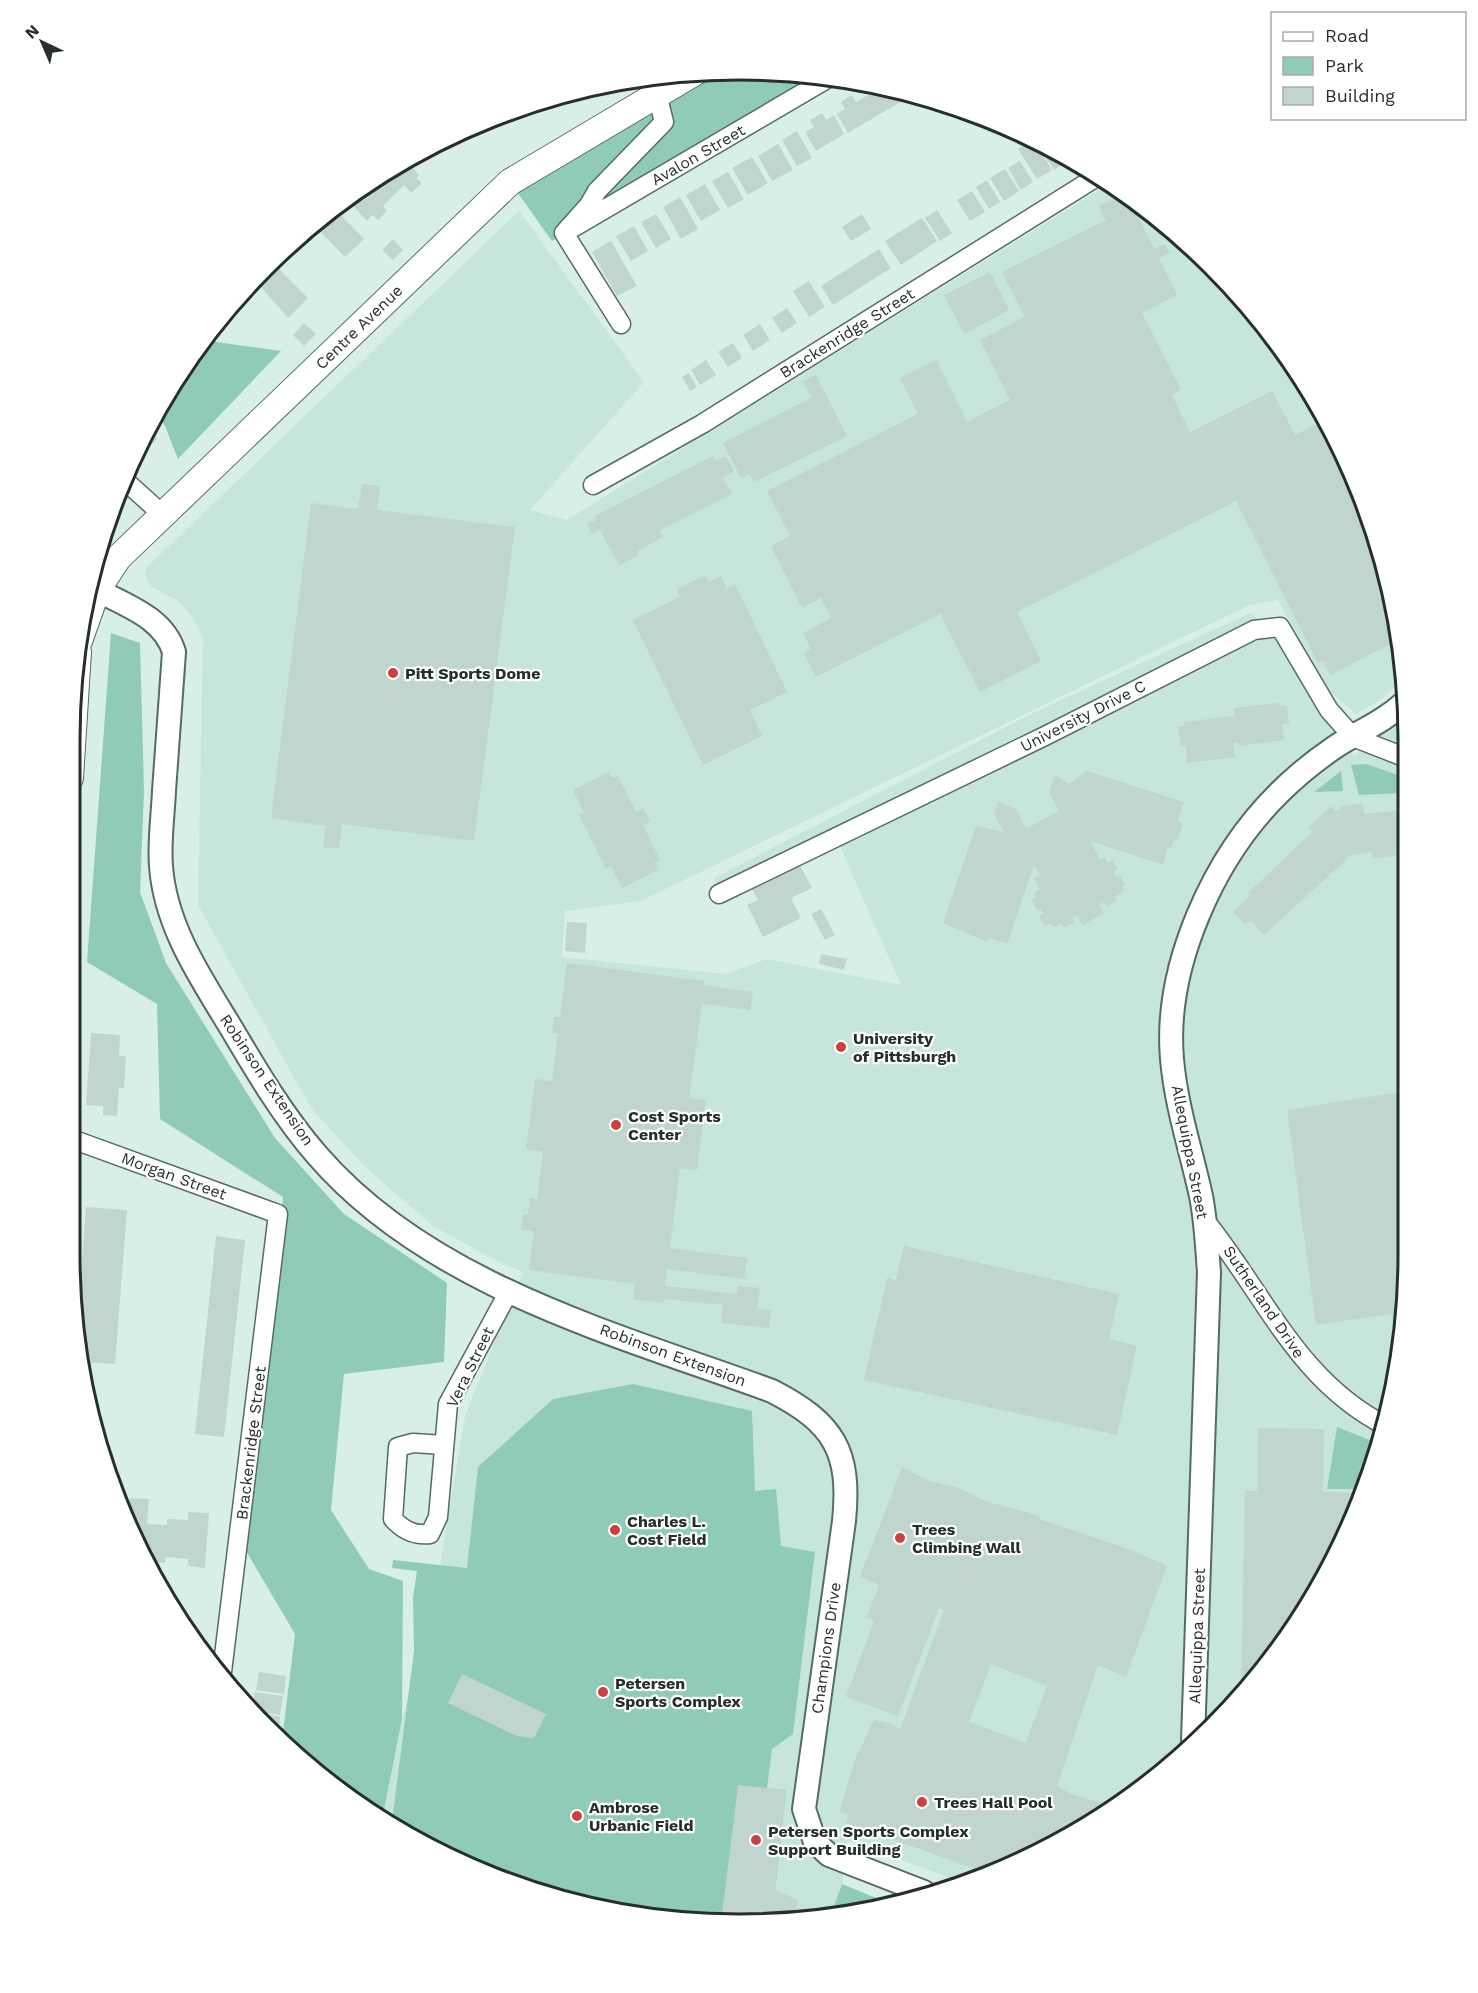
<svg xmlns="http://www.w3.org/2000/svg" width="1478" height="1993" viewBox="0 0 1478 1993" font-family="'Work Sans',sans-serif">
<rect width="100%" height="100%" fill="#d8efe7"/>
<path fill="#c6e5db" d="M1109,184L1180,235L1270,331L1358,482L1403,651V678L1385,697L1356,714L1325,687L1278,600L1249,605L641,901L565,911L562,957L725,974L767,959L901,985L839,844L725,899L714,878L1035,712L1250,613L1278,634L1330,726L1354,756L1404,717L1408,1298L1386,1428L1340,1551L1270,1662L1147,1785L996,1873L962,1882L848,1841L842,1884L829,1918L739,1924L609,1911L443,1855L383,1815L402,1719L433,1608L465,1416L523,1272L501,1263L433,1226L364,1166L311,1108L198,905L203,640L198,626L180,602L152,587L147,581L145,575L147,567L519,211L644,382L530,510L567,520Z"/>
<path fill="#90cbb9" d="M695,70L826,75L552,241L510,182L657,94L646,79Z
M206,336L209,341L281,351L178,459L165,426L156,415L182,367Z
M111,633L140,643L144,791L140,892L166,963L275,1138L344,1214L447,1283L444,1362L344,1374L331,1510L369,1569L403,1581L402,1719L383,1815L297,1758L282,1740L295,1634L242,1544L266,1396L283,1197L160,1119L157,1004L87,962Z
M1366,764L1404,777V793L1359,795L1351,765Z
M1341,771L1343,791L1314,792Z
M633,1384L752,1411L755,1491L776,1489L781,1546L815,1552L793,1734L772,1749L767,1788L786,1790L775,1890L798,1901L794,1912L811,1919L739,1924L609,1911L443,1855L392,1821L414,1651L413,1597L417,1571L392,1568L393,1560L467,1568L478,1467L553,1399Z
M1337,1427L1380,1444L1363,1489H1327Z
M842,1884L886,1902L830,1917Z"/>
<path fill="#bfd5ce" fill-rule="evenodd" d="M872,85L912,95L848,133L837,114L845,109L841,102L852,95L856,102L875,91Z
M822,113L826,120L834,115L844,134L816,151L805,132L814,127L810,120Z
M474,127L463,136L459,132L472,127Z
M797,131L812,158L797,166L782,140Z
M1033,140L1052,170L1037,179L1018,149Z
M778,144L793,170L772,181L758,156Z
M1043,145L1061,153L1067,162L1054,170L1039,147Z
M752,157L768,183L748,195L732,168Z
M406,161L419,175L416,178L422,183L411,193L404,185L383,206L387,211L378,220L372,215L367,221L348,200L357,191L365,186L368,189L380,177Z
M1020,161L1033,182L1021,190L1008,168Z
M1005,169L1019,191L1004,201L990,178Z
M728,172L744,199L728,208L712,181Z
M987,180L1000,202L989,209L976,187Z
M705,184L720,210L701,221L686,195Z
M972,191L985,212L970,221L957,200Z
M1123,194L1139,205L1145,217L1139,219L1154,249L1165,244L1170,253L1159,258L1177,295L1142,313L1181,390L1172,395L1190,432L1272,391L1295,435L1323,421L1358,482L1400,639L1330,675L1323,660L1318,663L1236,501L1017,612L1041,661L980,692L940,614L816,677L804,653L811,649L803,633L831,618L821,598L802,608L771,546L790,536L767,491L918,414L900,378L936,360L967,422L1010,400L980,340L1025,317L1002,272L1106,220L1099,206Z
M680,197L698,229L681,239L663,207Z
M333,207L364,239L345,257L313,224Z
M937,210L952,233L940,241L925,218Z
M656,214L671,239L656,248L641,222Z
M862,214L871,229L851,241L842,227Z
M922,218L937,241L901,265L885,241Z
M634,226L648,251L631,261L616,236Z
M393,239L403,250L393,260L382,250Z
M611,241L637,286L617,296L592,252Z
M879,249L891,268L833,305L821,286Z
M279,269L308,298L288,318L261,287Z
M990,272L1009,310L964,334L944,295Z
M809,281L825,307L809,317L793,291Z
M787,308L797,323L782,333L772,318Z
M304,323L316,334L304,346L293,335Z
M760,324L770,340L753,351L743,335Z
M733,343L742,358L728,367L718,352Z
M706,360L716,375L700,385L691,370Z
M689,373L697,387L690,391L682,377Z
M816,375L847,436L754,482L749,474L741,478L723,443L811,398L803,381Z
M154,419L157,422L152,427L156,431L153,434L157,439L145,451L142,447L137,451Z
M713,456L715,461L726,456L734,471L723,477L732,494L660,530L663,537L637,551L639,555L619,565L600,530L592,534L587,524L596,520L595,516Z
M362,484L380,486L377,510L515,527L474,841L342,824L339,849L323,847L326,826L271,818L311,503L358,509Z
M705,575L708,582L721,576L727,589L735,584L787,692L750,710L762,736L703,765L633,620L680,597L677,589Z
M1280,703V706H1287L1289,723L1282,724L1284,740L1239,746L1238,742L1233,743L1235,757L1187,763L1186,746L1181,747L1178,727L1184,726V722L1235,716L1234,708Z
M1087,771L1184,802L1178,821L1183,823L1177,841L1174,840L1171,848L1168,847L1163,865L1090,841L1100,859L1104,857L1108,863L1112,860L1118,869L1114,872L1116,877L1120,875L1125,885L1122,887L1124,891L1115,897L1117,900L1107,906L1104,902L1099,905L1104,913L1083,925L1077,915L1072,918L1074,922L1064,928L1061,923L1054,927L1051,923L1045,927L1039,915L1044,913L1041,908L1038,911L1031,900L1036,897L1034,893L1040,889L1034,879L1040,875L1034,865L1007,944L989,938L988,942L943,923L976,826L1004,832L994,814L998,802L1016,809L1026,829L1059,811L1049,793L1055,775L1069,784Z
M609,772L612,778L618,776L636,812L643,808L650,822L643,825L660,860L654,863L658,870L622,888L611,866L606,869L579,815L584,813L573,790Z
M1362,803L1365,814L1404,810L1405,854L1373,859L1371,852L1346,856L1348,858L1264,935L1251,920L1245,924L1233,912L1250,896L1247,894L1313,831L1309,827L1331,806L1335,811L1341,809V806Z
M800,865L812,888L791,898L801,918L763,937L747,905L758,900L752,889Z
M821,909L835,935L825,940L811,914Z
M567,922L587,923L585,953L565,951Z
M821,954L847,959L844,970L819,964Z
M567,963L705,981L704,985L753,992L750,1010L702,1004L689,1098L706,1100L697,1170L680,1168L670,1248L747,1258L744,1279L667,1269L665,1286L737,1294L738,1286L760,1288L758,1309L771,1310L769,1328L721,1323L723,1305L664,1299L663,1303L633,1299L635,1284L529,1270L534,1231L521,1230L523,1214L528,1215L530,1198L537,1199L543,1152L526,1149L535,1079L552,1081L558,1034L552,1033L554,1017H560Z
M91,1033L120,1035L119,1056H126L124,1088H119L117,1116L103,1115V1106L86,1105Z
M1406,1091L1408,1298L1401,1340L1391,1314L1316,1325L1287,1110Z
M86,1207L127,1210L115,1364L83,1362L78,1319Z
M216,1236L245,1240L224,1437L195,1434Z
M904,1246L1119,1294L1109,1339L1137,1346L1117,1435L864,1380L887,1278L896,1280Z
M1258,1428L1324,1429L1323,1492L1361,1493L1340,1551L1270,1662L1241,1691L1245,1491H1257Z
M902,1467L929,1481L959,1488L985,1501L1037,1515L1042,1520L1131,1550L1167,1566L1126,1677L1098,1665L1057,1786L1071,1794L1112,1806L990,1874L846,1823L849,1814L839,1812L855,1760L874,1720L893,1724L900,1730L944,1610L939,1608L898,1716L846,1697L874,1621L867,1617L879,1585L860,1577ZM991,1664L1047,1686L1026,1743L969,1722Z
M130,1498L149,1499L147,1524L167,1525V1519L188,1520V1512L209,1513L205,1568L188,1566V1559L166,1557L165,1563L147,1562L146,1544L138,1543L117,1501H129Z
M259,1672L286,1676L284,1694L256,1690Z
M462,1674L546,1714L534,1738L517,1736L448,1703Z
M255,1692L283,1696L280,1715L256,1711L253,1707Z
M258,1713L280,1717L278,1735Z
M738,1785L786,1790L775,1890L798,1901L790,1921L739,1924L721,1922Z"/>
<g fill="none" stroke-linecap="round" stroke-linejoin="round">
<g stroke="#566b64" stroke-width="21">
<path id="minor" d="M564,233L832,76
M621,324L564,233L589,205L597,191L664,122L657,94L648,78
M122,478L163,515
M593,485L702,424L1098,176
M719,894L1045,736L1254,630L1280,627L1329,710L1353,737L1404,757
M69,1138L278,1214L222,1672
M1203,1218C1264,1292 1296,1380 1386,1426
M444,1445L413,1443L398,1447L393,1519C403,1530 414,1536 430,1534L438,1517L448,1404L508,1293"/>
</g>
<g stroke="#566b64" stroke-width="26">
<path id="tertiary" d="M97,590C127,606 164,618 174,652C171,698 167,745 164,791C163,815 159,841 161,866C165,925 200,977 230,1026C256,1070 283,1116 317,1155C429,1285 616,1334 772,1391C834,1423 851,1451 844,1521L804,1809L815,1842L829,1855L924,1892
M1193,1740L1209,1272C1207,1247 1206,1221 1201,1196C1191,1150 1176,1106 1172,1059C1164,966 1214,857 1279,793C1296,776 1316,760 1335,747C1361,730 1380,724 1404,703"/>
</g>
<g stroke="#566b64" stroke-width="28">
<path id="secondary" d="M79,641L97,590L118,558L510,182L697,71
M70,778L78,652"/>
</g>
<use href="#minor" stroke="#fff" stroke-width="18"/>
<use href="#tertiary" stroke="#fff" stroke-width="22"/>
<use href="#secondary" stroke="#fff" stroke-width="26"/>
</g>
<g fill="#ce3f42" stroke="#fff" stroke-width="2">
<circle cx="393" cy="673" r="6"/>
<circle cx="841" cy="1047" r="6"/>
<circle cx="616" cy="1125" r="6"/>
<circle cx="615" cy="1530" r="6"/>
<circle cx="900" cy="1538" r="6"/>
<circle cx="603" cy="1692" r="6"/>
<circle cx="922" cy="1802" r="6"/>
<circle cx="577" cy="1816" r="6"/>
<circle cx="756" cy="1840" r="6"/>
</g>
<g text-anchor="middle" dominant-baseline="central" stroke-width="4.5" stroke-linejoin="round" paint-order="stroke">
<g font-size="16" fill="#262f2c" stroke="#fff">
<text transform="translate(698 155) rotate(-30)">Avalon Street</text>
<text transform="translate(359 327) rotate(-44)">Centre Avenue</text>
<text transform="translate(847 333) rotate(-32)">Brackenridge Street</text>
<text transform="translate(1083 716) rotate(-27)">University Drive C</text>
<text transform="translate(267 1080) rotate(56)">Robinson Extension</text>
<text transform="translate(1190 1152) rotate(79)">Allequippa Street</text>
<text transform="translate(174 1176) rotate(20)">Morgan Street</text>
<text transform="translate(1264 1302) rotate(56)">Sutherland Drive</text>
<text transform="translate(673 1355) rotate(20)">Robinson Extension</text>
<text transform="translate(470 1367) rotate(-64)">Vera Street</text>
<text transform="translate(251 1443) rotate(-83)">Brackenridge Street</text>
<text transform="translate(1197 1636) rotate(-88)">Allequippa Street</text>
<text transform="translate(826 1648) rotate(-82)">Champions Drive</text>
</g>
<g font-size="16" font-weight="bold" fill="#262f2c" stroke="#fff" text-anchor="start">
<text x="405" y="673">Pitt Sports Dome</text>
<text x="853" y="1038">University<tspan x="853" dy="18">of Pittsburgh</tspan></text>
<text x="628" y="1116">Cost Sports<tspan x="628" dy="18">Center</tspan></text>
<text x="627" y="1521">Charles L.<tspan x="627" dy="18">Cost Field</tspan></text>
<text x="912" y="1529">Trees<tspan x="912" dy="18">Climbing Wall</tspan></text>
<text x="615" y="1683">Petersen<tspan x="615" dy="18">Sports Complex</tspan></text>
<text x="934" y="1802">Trees Hall Pool</text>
<text x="589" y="1807">Ambrose<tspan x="589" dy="18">Urbanic Field</tspan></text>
<text x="768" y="1831">Petersen Sports Complex<tspan x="768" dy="18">Support Building</tspan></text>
</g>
</g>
<path d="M0 0H1478V1993H0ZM739 80H739A659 659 0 0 1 1398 739V1255A659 659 0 0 1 739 1914H739A659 659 0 0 1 80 1255V739A659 659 0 0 1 739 80Z" fill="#fff" fill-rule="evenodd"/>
<path fill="none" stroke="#262f2c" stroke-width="3" d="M739 80H739A659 659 0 0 1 1398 739V1255A659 659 0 0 1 739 1914H739A659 659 0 0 1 80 1255V739A659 659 0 0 1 739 80Z"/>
<rect x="1271" y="12" width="195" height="108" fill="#ffffff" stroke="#a8acab" stroke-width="1.5"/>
<rect x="1283" y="32" width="30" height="9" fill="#ffffff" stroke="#a8acab" stroke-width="1.5"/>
<text x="1325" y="42" font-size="18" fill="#262f2c">Road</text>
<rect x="1283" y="57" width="30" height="18" fill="#90cbb9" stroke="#a8acab" stroke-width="1.5"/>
<text x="1325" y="72" font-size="18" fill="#262f2c">Park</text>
<rect x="1283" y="87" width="30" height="18" fill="#bfd5ce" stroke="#a8acab" stroke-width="1.5"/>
<text x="1325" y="102" font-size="18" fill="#262f2c">Building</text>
<g transform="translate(42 42) rotate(316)" stroke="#ffffff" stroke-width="4.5" paint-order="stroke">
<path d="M0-4.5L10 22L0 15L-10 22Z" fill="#262f2c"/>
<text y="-9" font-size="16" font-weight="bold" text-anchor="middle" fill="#262f2c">N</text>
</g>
</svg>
